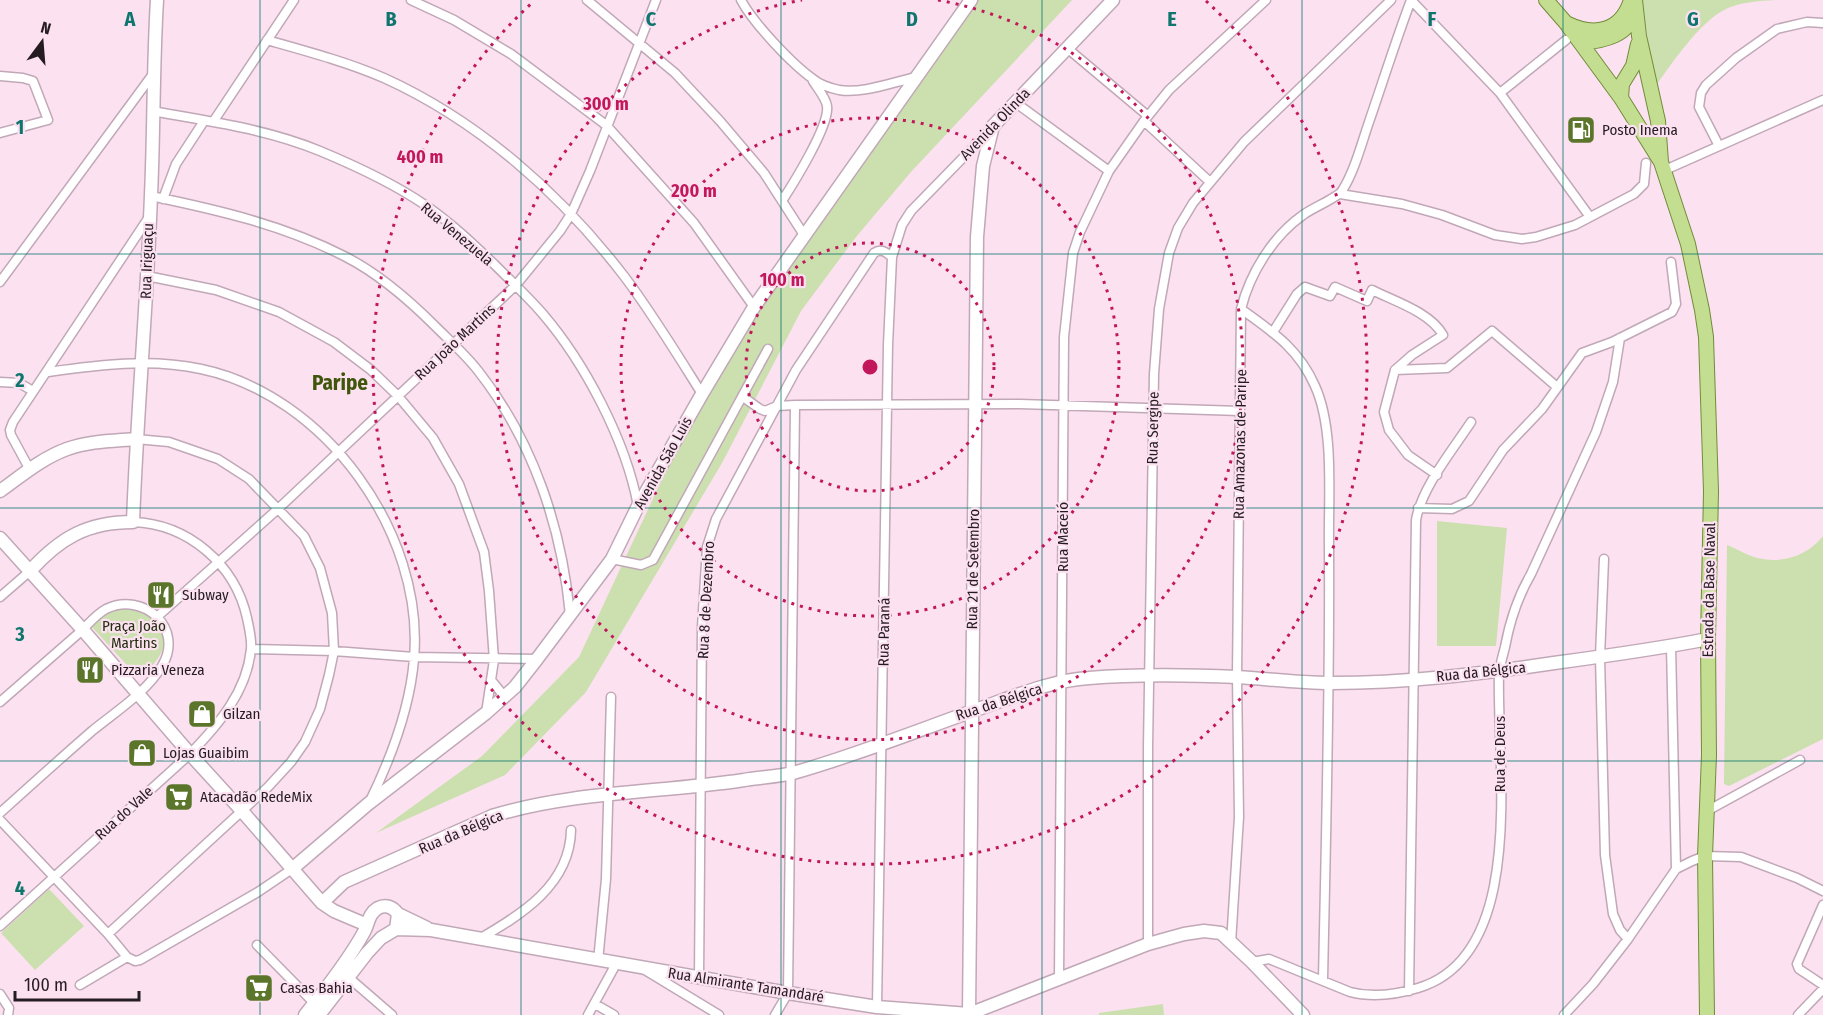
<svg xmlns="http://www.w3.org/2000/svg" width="1823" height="1015" viewBox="0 0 1823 1015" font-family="'Fira Sans Condensed',sans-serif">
<rect width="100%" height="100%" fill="#fce1f1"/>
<path fill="#cbe0ae" d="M978,0H1072L910,173L856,237L801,311L722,463L586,692L505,775L376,833L482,756L579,657L702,394L752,310L918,77Z
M1642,0H1775C1759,1 1739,2 1724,10C1699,23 1672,63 1655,87Z
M1437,521L1507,528L1496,646H1437Z
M1823,536V739L1729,786L1724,784L1727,545C1738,549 1751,558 1763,559C1786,563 1809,554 1823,536Z
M108,606H141C147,612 157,619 161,626C171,646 157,663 142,675L135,674L92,627L100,613Z
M49,889L84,926L35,970L1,933Z
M1163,1004L1164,1015H1099V1013Z"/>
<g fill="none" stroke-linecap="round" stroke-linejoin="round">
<g stroke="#c1a8b7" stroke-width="11">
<path id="minor" d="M411,0L454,20L511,54L606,125L694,223L754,307
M587,0L675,73L720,121L764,173L804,235
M741,0C753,23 792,64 813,79C820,85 830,88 839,90C863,94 893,82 917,77
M267,40C306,51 347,62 384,78C479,121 561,194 624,276C652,313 677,354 702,394
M1067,48L1148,116
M0,76L23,78L33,81L48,120L0,133
M1500,93L1566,40
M1016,103L1109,171
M152,111C208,121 267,129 320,151C356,166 393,183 425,205C450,222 472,243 494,264C510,280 527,296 542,313C585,363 626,441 638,506
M1144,121L1210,182
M213,122L294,0
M1719,146L1699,107L1701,93L1706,85L1736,58L1777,29L1807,22L1823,23
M1665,170L1823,100
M1340,194L1402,204L1442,215L1495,235L1522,239L1536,237L1575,225L1634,194L1644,184L1646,163
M151,196C218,210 284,225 346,257C379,274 409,300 435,326C450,341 466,355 479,372C533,441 562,528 570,615
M163,199L176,164L204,121
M782,201C793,184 830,125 827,106C826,98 818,89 813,81
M147,276L216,290L279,312L334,342L371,370L398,396L433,438L459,484L484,552L489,591L494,660L486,713
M0,282L153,74
M1241,309C1273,332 1299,349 1315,386C1335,430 1328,500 1329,548C1330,692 1326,836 1323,979
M1273,332L1297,294L1305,287L1330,296L1335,287L1367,301L1372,290C1394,301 1430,312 1443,335L1412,355L1395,370L1384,412L1389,430L1408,455L1437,475
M1395,370L1447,368L1492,331L1557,387
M48,372C98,365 150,358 201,369C325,395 425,533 414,659C410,707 391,758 370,801
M0,382L19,383L33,391
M743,397L760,409L765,411L777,406L795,405L1020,404L1240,411
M30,470L11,435L10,430L13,422L149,217
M1418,508L1452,509L1469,501L1503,450L1542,409L1582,353L1612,342L1672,312L1676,304L1671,262
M612,559L641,565L653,560L768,349
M1604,559L1600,657L1605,855L1613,914L1620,930L1628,939
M0,597L30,571
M158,616L279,508L516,285L560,231L571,214L590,171L656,0
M1671,646L1676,869
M251,649L334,651L414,657L537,659
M491,680L504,696
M0,702C26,679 53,656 79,633C88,625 95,615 106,609C143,591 185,628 162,666C146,693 115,712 92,731C61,758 31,785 0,813
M1707,811L1800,760
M0,820L108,934L127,957L135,961L140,960L258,892L292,869
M1823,905L1797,964L1799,969L1823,985
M0,926L190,754C218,725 247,692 251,649C252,639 249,628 247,618C235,564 188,524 133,522
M108,934L268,787L291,762L305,742L320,709L329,675L334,651L332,613L320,568L304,536L249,479L218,459L169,442L136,439
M479,939C521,915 570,885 571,830
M1231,943L1239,817L1237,677L1241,309C1250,273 1273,236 1303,215C1312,208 1337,198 1342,191C1355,170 1361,145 1369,122C1383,81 1396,40 1411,0L1500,93L1590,217
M1148,944V747L1154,374L1159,309L1169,253L1178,228L1193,203L1244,142L1391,0
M257,945L314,1003
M598,961L606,879L611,697
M1252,962L1269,959L1350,992C1373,998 1395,995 1418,988C1529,955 1496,761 1499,673C1500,665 1503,655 1505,647C1510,620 1517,598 1531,574L1596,432L1613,382L1620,338
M645,970L719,1015
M348,977L392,1015
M699,977L702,627L707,547L716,519L796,370L874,253C881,248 886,252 892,257
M1059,979L1064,337L1073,253L1080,232L1109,171L1144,121L1169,90L1266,0
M80,985L127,957
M1409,991L1416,520C1422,487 1452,451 1471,422
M0,994L9,1008L8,1015
M595,1004L614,1015
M877,1007L888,345L892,257L902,225L911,211L991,129
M588,1015L616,964
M775,1015L788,993L795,405
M1564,1015L1593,984L1628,939L1676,869L1692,861L1705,856L1741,857L1797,878L1823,891
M1798,1015L1823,989"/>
</g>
<g stroke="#c1a8b7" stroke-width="15">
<path id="secondary" d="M0,491C21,476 42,458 67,449C89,441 113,441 136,439
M0,538L83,630L190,754L242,811L322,903L334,911L367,925
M30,571C60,538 87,522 133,522C137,413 147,304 151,195C154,130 153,65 157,0
M292,869L368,804L486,713L515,687L537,659L612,559L638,506L702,394L754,307L971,0
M322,903L344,882L492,816C573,791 660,793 744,780C760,777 777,777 793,773C857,755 919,730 981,708C1015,696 1053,680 1089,678C1138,674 1189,675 1238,677C1269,679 1300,683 1331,683C1406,683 1480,674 1554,663C1606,656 1657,649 1708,639
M398,914L427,928
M396,929L431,930L788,993L877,1007L969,1014L1148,944L1184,934L1204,931L1221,933L1252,962L1303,1015
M969,1014L977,237L983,166L993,126L1113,0
M305,1015C326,989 348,961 364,932C369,923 368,914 378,908C386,904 393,907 398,914L396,929L381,938L367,953L319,1015"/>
</g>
<g stroke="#728c3a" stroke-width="16">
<path id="primary" d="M1546,0L1566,23L1621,98L1661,162L1688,244L1702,310L1706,337L1711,491L1708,639L1709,755L1705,856L1707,1015
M1635,0L1639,36L1658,121L1661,162
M1566,23C1594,37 1621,32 1631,0
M1581,43C1602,41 1632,36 1634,9
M1621,98L1622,84L1633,66L1638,44"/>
</g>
<use href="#minor" stroke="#fff" stroke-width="8"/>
<use href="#secondary" stroke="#fff" stroke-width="12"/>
<use href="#primary" stroke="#c3de91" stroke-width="14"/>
</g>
<path fill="none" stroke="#0f766e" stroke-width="1.5" stroke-opacity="0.55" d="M260,0V1015M521,0V1015M781,0V1015M1042,0V1015M1302,0V1015M1563,0V1015M0,254H1823M0,508H1823M0,761H1823"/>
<g fill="none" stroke="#c2185b" stroke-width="3" stroke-dasharray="3 6">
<circle cx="870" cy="367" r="124"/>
<circle cx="870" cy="367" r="249"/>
<path d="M938 0A373 373 0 1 1 802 0"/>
<path d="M1206 1A497 497 0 1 1 534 1"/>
</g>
<defs>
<g id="fuel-square" transform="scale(1.5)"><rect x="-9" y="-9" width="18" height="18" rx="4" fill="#5b762a" stroke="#fce1f1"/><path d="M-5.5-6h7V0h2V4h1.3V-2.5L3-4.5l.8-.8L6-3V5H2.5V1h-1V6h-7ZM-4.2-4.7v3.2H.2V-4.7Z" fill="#fff"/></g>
<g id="restaurant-square" transform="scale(1.5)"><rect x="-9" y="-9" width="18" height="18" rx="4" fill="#5b762a" stroke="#fce1f1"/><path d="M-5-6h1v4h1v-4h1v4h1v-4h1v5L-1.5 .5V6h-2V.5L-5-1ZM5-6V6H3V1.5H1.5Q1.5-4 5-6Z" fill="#fff"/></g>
<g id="shop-square" transform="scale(1.5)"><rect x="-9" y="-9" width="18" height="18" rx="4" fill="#5b762a" stroke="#fce1f1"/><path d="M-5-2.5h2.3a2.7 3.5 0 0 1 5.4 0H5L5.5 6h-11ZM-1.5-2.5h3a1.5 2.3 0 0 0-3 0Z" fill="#fff"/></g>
<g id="supermarket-square" transform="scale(1.5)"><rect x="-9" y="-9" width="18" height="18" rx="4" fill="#5b762a" stroke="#fce1f1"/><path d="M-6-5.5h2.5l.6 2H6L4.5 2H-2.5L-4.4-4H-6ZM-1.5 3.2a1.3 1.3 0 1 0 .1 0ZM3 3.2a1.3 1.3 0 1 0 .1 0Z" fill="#fff"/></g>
</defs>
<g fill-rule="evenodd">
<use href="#fuel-square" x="1581" y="130"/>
<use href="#restaurant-square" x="161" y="595"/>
<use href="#restaurant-square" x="90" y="670"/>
<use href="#shop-square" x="202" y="714"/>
<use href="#shop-square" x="142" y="753"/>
<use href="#supermarket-square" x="179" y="797"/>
<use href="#supermarket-square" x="259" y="988"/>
</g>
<g text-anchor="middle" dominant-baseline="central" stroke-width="4.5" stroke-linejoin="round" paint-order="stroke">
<g font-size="15" fill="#251c21" stroke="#fce1f1">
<text transform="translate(995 124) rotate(-46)">Avenida Olinda</text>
<text transform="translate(457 234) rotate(40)">Rua Venezuela</text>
<text transform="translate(147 261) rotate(-88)">Rua Iriguaçu</text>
<text transform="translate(455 342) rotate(-43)">Rua João Martins</text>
<text transform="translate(1153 428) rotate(-89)">Rua Sergipe</text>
<text transform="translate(1240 444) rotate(-89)">Rua Amazonas de Paripe</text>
<text transform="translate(663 463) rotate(-61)">Avenida São Luís</text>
<text transform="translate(1063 537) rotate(-90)">Rua Maceió</text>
<text transform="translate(973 569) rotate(-89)">Rua 21 de Setembro</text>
<text transform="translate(1709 590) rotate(-89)">Estrada da Base Naval</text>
<text transform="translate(706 600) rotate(-87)">Rua 8 de Dezembro</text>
<text transform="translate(884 632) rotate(-89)">Rua Paraná</text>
<text transform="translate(1481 672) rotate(-6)">Rua da Bélgica</text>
<text transform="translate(999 702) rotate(-18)">Rua da Bélgica</text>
<text transform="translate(1500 754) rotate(-90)">Rua de Deus</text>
<text transform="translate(124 813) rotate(-42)">Rua do Vale</text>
<text transform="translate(461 832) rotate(-23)">Rua da Bélgica</text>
<text transform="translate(746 985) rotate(9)">Rua Almirante Tamandaré</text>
</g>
<g font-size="15" fill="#251c21" stroke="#fce1f1" text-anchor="start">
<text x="1602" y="130">Posto Inema</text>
<text x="182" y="595">Subway</text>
<text x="111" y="670">Pizzaria Veneza</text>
<text x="223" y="714">Gilzan</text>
<text x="163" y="753">Lojas Guaibim</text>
<text x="200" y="797">Atacadão RedeMix</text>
<text x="280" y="988">Casas Bahia</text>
</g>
<g font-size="15" fill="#232f0f" stroke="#fce1f1">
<text x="134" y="626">Praça João<tspan x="134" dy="17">Martins</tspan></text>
</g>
<g font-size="21" font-weight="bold" fill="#3e550a" stroke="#fce1f1">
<text x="340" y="383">Paripe</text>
</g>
</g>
<g font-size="20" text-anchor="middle" font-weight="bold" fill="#0f766e" stroke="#fce1f1" stroke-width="4.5" stroke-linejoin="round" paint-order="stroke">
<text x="130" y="26">A</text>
<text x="391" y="26">B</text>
<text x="651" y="26">C</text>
<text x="912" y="26">D</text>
<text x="1172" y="26">E</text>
<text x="1432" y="26">F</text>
<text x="1693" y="26">G</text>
<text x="20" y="134">1</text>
<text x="20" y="387">2</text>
<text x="20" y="641">3</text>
<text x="20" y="895">4</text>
</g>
<circle cx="870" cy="367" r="9" fill="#c2185b" stroke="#fce1f1" stroke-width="3"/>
<g font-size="18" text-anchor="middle" font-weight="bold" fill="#c2185b" stroke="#fce1f1" stroke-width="4.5" stroke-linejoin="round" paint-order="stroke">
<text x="606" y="110">300 m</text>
<text x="420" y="163">400 m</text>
<text x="694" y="197">200 m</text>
<text x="782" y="286">100 m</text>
</g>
<g transform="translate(42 42) rotate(16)" stroke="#fce1f1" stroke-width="4.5" paint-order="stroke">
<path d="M0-4.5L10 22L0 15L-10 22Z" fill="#251c21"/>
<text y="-9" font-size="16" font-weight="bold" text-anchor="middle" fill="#251c21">N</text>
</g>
<path d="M15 991v9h124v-9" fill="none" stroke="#251c21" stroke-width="3"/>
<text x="24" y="991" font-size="18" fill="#251c21" stroke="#fce1f1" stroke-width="4.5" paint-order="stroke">100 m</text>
</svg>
